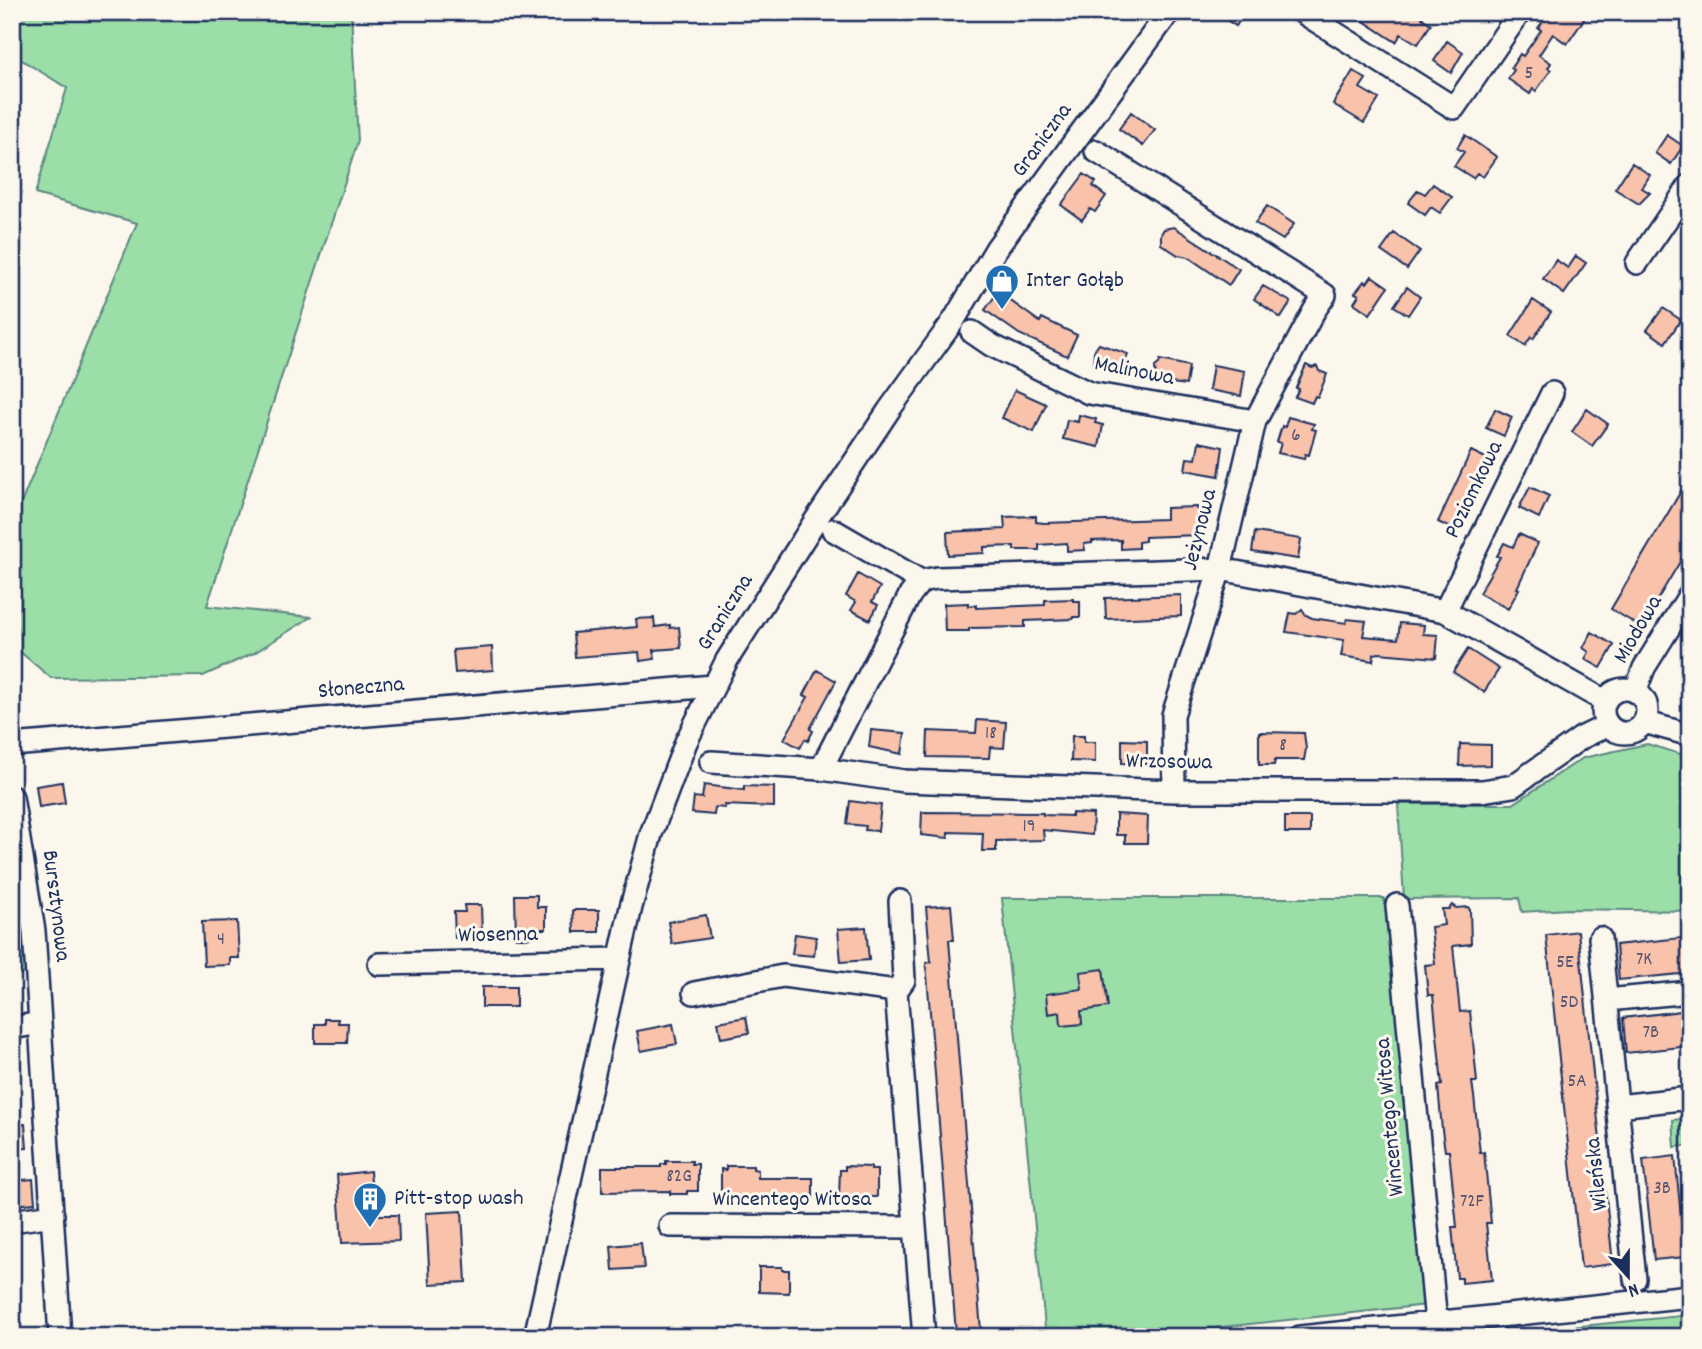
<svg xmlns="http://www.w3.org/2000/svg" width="1702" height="1349" viewBox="0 0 1702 1349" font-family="Dekko,sans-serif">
<rect width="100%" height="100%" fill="#fbf7ec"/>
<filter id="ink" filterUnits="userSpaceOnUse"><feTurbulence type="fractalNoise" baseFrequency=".0143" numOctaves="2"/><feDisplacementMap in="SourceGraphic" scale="14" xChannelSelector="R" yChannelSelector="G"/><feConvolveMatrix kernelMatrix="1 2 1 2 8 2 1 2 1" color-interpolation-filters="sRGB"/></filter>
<g filter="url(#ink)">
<path fill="#9cdea8" stroke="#5c8683" stroke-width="2" d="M12,12H351L358,141L207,606L311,617L254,653L203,676L51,678L12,645V525L137,223L35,194L67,88L12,54Z
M1647,744L1690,757V911L1568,909L1522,912L1519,898L1404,899L1398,804H1513L1583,758Z
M12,843L25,917L29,973L12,975Z
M1002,898H1384L1426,1305L1129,1337H1046Z
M1690,1118V1145L1675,1147L1673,1120Z
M1690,1315V1337H1470Z"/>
<path fill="#f8c2ab" stroke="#1b2f5e" stroke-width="2" d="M1214,12H1245L1236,26Z
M1350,12H1426L1422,18L1431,24L1418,44L1401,34L1396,42Z
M1558,12H1589L1567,44L1553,34L1539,55L1551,63L1548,68L1551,70L1536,91L1533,89L1530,94L1508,79L1514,70L1511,68L1520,54L1523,56L1541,30L1538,28L1547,16L1550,18L1552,15L1555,16Z
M1447,41L1463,52L1451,73L1434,61Z
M1353,71L1366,79L1360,88L1379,99L1364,123L1333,104Z
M1131,112L1155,130L1143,146L1119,129Z
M1465,135L1497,157L1483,177L1477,173L1473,178L1454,166L1464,152L1457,148Z
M1667,135L1683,146L1671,164L1655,153Z
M1632,163L1650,175L1642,188L1650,193L1639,204L1615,189Z
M1084,174L1096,182L1093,186L1106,196L1095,212L1090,209L1082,220L1061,205Z
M1433,184L1452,197L1440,213L1431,207L1425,215L1408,203L1418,190L1425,194Z
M1267,206L1294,224L1283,240L1255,223Z
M1174,227L1239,269L1229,285L1188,257L1178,255L1161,244V234L1164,229Z
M1394,233L1420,251L1407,269L1381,251Z
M1576,256L1586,263L1564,294L1543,279L1556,260L1568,268Z
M1372,276L1388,287L1370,314L1354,303L1359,295L1355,293L1364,281L1367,283Z
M1263,286L1291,302L1281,318L1254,299Z
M1407,287L1420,297L1408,315L1394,306Z
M998,292L1040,322L1042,318L1077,335L1067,356L1019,334L985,310Z
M1533,300L1551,312L1533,339L1531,337L1525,346L1510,336Z
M1663,308L1681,320L1665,343L1647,330Z
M1099,344L1128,354L1122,372L1093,365L1094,351Z
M1160,360L1189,366L1186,385L1156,381L1155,367L1159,364Z
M1213,365L1245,371L1241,396L1209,390Z
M1306,365L1312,368L1317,366L1319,371L1327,374L1318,397L1315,396L1312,403L1295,397L1299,389L1296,388Z
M1015,390L1046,404L1034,432L1002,418Z
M1495,409L1512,417L1504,436L1486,428Z
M1587,409L1608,424L1592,446L1572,432Z
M1079,415L1096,419L1095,423L1103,425L1099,447L1063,439L1067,420L1078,422Z
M1288,417L1314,424L1312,429L1316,430L1309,455L1305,454L1304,459L1278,453L1281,443L1277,442L1282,426L1285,427Z
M1199,442L1223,447L1219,476L1185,470L1187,458L1196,459Z
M1471,451L1492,461L1481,483L1475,488L1460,519L1462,520L1457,531L1438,522Z
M1690,476V545L1641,627L1611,609Z
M1530,487L1549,496L1539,518L1519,508Z
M1197,507L1198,535L1145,537V541L1138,542V548L1121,549V540L1092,541V543L1084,544L1085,550L1067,551V543L1039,545V550H1014V546L984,547V553L948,555L947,532L1005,529L1004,517L1036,516V522L1044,523L1166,519V508Z
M1255,532L1301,539L1298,559L1252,552Z
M1519,534L1538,543L1517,588L1519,589L1508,609L1479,593L1500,557L1497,556L1504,543L1513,547Z
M858,574L880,587L872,602L878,605L870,620L851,610L856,602L846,596Z
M1181,595V616L1106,619L1105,598Z
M1073,599V601H1080V617H1073V619L1025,621V627L969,628V631H945L944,604L968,603V606L976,605V608L1045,605V600Z
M1302,609L1306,615L1312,618L1346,623L1347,619L1366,621L1363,636L1398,639L1400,623L1424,625L1423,634L1438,635L1436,658L1379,653L1374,654L1373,661L1341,656L1344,640L1286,632L1290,613L1296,614Z
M654,618L655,627L670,625V628L679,627L681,648L654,650L655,659L640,661L639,652L575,657L573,633L637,627L636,619Z
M1592,632L1614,645L1601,668L1585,659L1589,652L1583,648Z
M492,647L493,670L455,673L453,650Z
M1468,649L1499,669L1484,692L1453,672Z
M817,670L836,681L810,729L813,731L808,741L805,739L800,748L784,739L808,697L804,695Z
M977,720L1006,722L1004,748L990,747L989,758L927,757L928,731L976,733Z
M871,730L905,733L902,754L869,747Z
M1259,732L1304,733L1306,749L1304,760H1275L1274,765H1259Z
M1072,736H1084V742H1095V762L1071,761Z
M1122,740L1147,741V764L1122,763Z
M1460,744L1491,745V765L1459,766Z
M62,782L65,803L39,807L36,786Z
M704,785L744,790V786L774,787V807L725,805V808L715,807L714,815L692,813L694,797L702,798Z
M850,801L881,805L878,831L865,830L866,826L847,824Z
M922,812L1043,813V815L1072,816V813L1093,814L1092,835L1043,830L1044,840L996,841V851H982L983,833L948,832V838L921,835Z
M1116,814L1148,816L1147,843H1125V835H1116Z
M1285,817H1310V833H1285Z
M515,895H537V907H546V929H530V938H516Z
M464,905H481L482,937L455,938L454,912H465Z
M951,905L954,940H949L981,1331L956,1333L926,963L931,962L926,907Z
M1452,905L1456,908L1468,907L1470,910L1471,944L1453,946L1460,1012L1470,1011L1477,1082H1472L1474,1096L1480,1153L1484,1152L1491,1223H1486L1492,1280L1462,1283V1278H1457L1452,1227H1457L1449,1151H1445L1442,1130L1438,1086L1442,1085L1433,995H1428L1425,965L1435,964L1431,927L1444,925L1442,909H1449Z
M573,910H599V932H574Z
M706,915L710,938L672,944L668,922Z
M237,921L239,958H230V965L204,966L202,922Z
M866,927L869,960L841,962L838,929Z
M1578,931L1613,1264L1581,1268L1546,935Z
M795,934L816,937L814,956L792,954Z
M1690,937V973L1619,980L1616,945Z
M1103,969L1108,1007L1081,1011L1082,1024L1061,1026L1060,1012L1048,1014L1046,994L1082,989L1080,972Z
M482,987H516V1007H482Z
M1690,1010V1046L1626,1053L1623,1018Z
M746,1017L749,1033L721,1038L718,1022Z
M325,1019H338V1023H348L347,1043H315V1024H325Z
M673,1024L677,1044L641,1051L637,1031Z
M25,1124L27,1148L12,1149V1125Z
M1675,1156L1685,1257L1654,1260L1643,1160Z
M666,1161H692V1164H698V1191H687V1194H670V1191L602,1192V1167H661V1164H666Z
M726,1166H753V1169L758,1170V1178H813V1198L779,1200V1197L748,1196V1200L731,1199V1196H721V1169L726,1170Z
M845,1166L871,1167V1170H877V1197H866V1201H849V1197H839L840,1170H845Z
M370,1171L374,1215H398L399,1241L342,1243L337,1175Z
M33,1179L35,1203L12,1205V1181Z
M462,1211L466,1282L430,1284L426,1213Z
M641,1243L644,1268L613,1270L611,1246Z
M759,1267H782V1270H789V1293L759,1292Z"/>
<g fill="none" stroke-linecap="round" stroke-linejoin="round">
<g stroke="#1b2f5e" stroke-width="26">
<path id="minor" d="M1302,12L1454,108L1520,12
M1096,151L1325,295L1314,311L1255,421L1220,569L1173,715L1174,791
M1637,263L1690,185
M972,332L991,345L1089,393L1255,421
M833,530L921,581L937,578L1220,569L1445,611L1605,701
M1445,611L1552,393
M1603 711a22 22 0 1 1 44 0a22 22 0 1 1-44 0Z
M1635,692L1644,668L1690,594
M1644,722L1690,735
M12,745L713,686
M711,762L821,769L904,781L1174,791H1482L1513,786L1581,738L1608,725
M821,769L910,595L921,581
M12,797L34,931L40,1023
M900,901L904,980L896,991L924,1337
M1397,905L1436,1323
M1600,938L1635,1279
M379,964L618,959
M694,993L783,976L896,991
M1607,1000L1690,992
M12,1028L40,1023L60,1337
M1618,1106L1690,1098
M12,1221L53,1215
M670,1226L913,1227
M535,1337L631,907L651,834L686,742L727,660L815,521L889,410L954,320L996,249L1169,12
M1300,1337L1690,1296"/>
</g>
<use href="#minor" stroke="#fbf7ec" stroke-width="21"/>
</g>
</g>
<defs>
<g id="shop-pin" transform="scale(1.75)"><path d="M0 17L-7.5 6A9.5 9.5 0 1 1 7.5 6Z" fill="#1f6fb2" stroke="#fbf7ec"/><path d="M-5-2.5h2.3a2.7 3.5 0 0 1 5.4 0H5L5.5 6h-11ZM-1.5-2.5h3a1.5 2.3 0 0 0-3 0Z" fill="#fff"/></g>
<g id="building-pin" transform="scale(1.75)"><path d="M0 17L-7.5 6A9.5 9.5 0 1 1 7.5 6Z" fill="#1f6fb2" stroke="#fbf7ec"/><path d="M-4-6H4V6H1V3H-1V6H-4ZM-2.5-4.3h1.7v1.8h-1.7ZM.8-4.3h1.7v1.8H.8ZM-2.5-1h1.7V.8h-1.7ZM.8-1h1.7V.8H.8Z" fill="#fff"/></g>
</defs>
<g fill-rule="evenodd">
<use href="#shop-pin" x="1002" y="281"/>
<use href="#building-pin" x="370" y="1199"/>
</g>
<g text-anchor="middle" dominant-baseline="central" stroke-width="6" stroke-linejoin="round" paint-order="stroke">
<g font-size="19" fill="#525471">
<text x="1529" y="74">5</text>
<text x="1296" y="436">6</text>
<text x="991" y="734">18</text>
<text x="1283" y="746">8</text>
<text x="1029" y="827">19</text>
<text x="221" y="940">4</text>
<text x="1644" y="960">7K</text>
<text x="1565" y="963">5E</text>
<text x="1569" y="1003">5D</text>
<text x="1651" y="1033">7B</text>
<text x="1577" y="1082">5A</text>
<text x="679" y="1177">82G</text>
<text x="1662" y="1189">3B</text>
<text x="1472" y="1202">72F</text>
</g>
<g font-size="23" fill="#1b2f5e" stroke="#fbf7ec">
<text transform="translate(1043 141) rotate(-54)">Graniczna</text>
<text transform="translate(1134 372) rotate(11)">Malinowa</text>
<text transform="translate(1475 490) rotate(-64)">Poziomkowa</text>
<text transform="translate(1201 530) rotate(-76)">Jeżynowa</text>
<text transform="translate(726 613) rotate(-58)">Graniczna</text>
<text transform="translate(1639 630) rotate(-60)">Miodowa</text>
<text transform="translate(361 689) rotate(-5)">Słoneczna</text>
<text transform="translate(1169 763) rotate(1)">Wrzosowa</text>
<text transform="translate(55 906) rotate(83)">Bursztynowa</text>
<text transform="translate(498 936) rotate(-1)">Wiosenna</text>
<text transform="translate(1391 1117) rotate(-95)">Wincentego Witosa</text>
<text transform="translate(1598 1174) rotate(-96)">Wileńska</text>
<text x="792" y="1200">Wincentego Witosa</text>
</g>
<g font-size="23" fill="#1b2f5e" stroke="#fbf7ec" text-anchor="start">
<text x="1026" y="281">Inter Gołąb</text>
<text x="394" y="1199">Pitt-stop wash</text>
</g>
</g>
<rect width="1702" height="1349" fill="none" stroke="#fbf7ec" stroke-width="42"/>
<rect x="21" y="21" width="1660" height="1307" fill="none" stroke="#1b2f5e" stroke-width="2.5" filter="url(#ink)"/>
<g transform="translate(1628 1276) rotate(159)" stroke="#fbf7ec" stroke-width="5" paint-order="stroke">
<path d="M0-5L12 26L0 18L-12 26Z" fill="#1b2f5e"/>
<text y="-10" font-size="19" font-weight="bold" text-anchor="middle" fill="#1b2f5e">N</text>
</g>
</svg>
